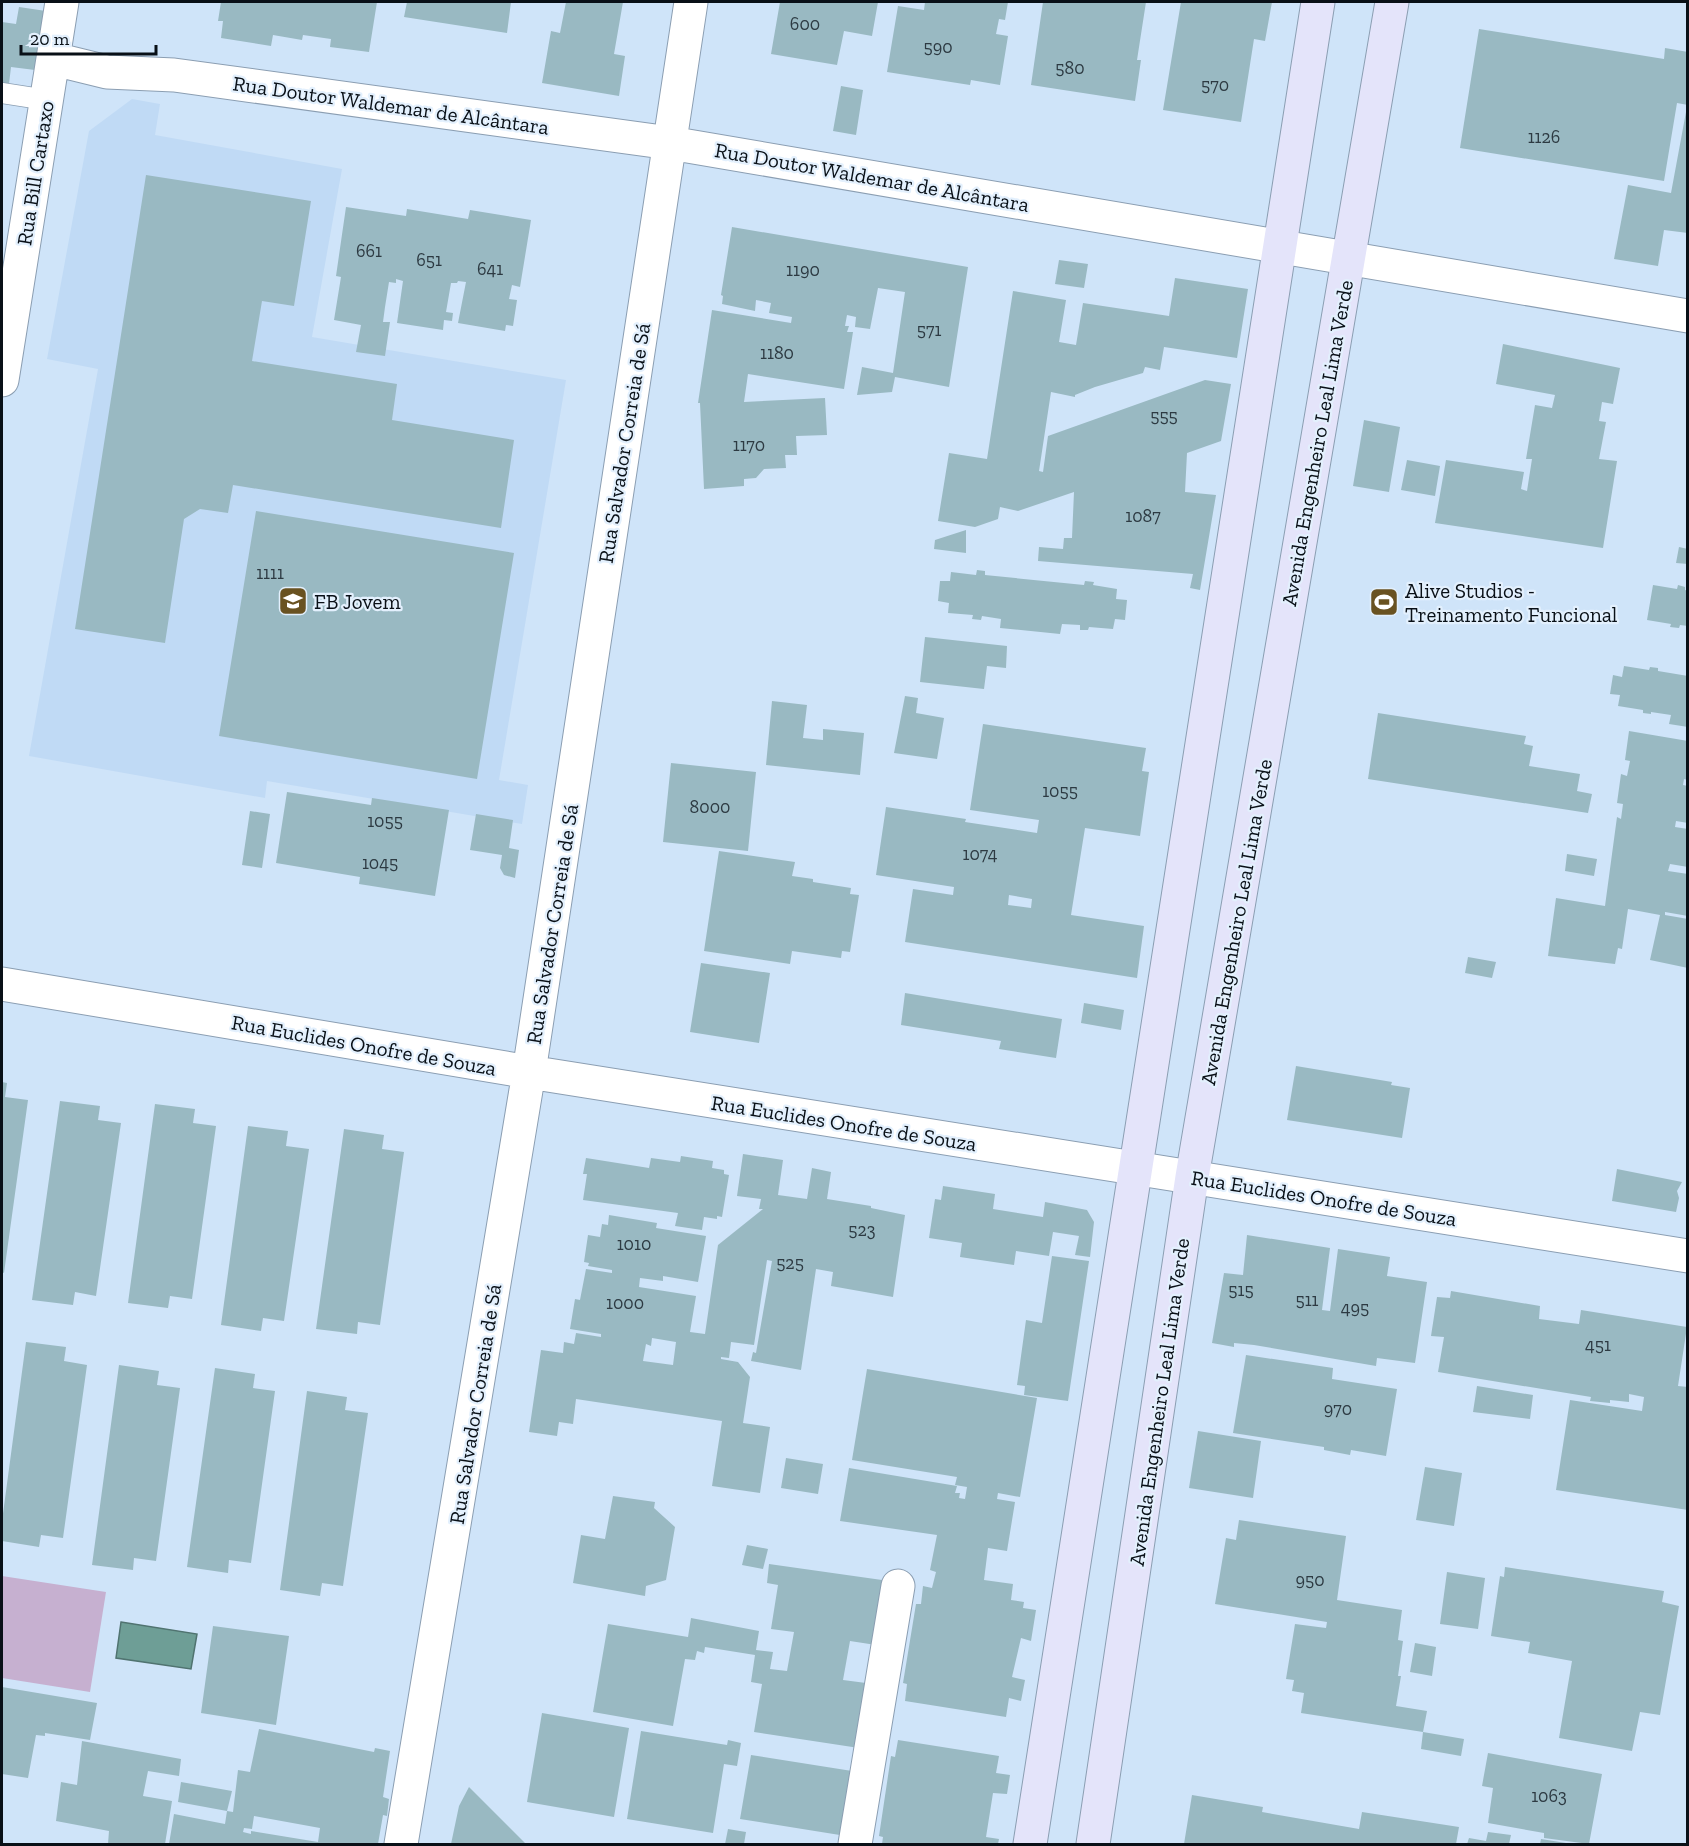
<svg xmlns="http://www.w3.org/2000/svg" width="1689" height="1846" viewBox="0 0 1689 1846" font-family="'Zilla Slab',serif">
<rect width="100%" height="100%" fill="#cfe4f9"/>
<path fill="#c0daf5" d="M132,99L160,104L155,135L342,169L312,337L566,380L499,780L528,785L522,824L267,781L265,798L29,756L98,369L47,359L89,131Z"/>
<path fill="#c6b0d0" d="M2,1576L106,1592L90,1692L2,1678Z"/>
<path fill="#6e9e96" stroke="#507370" stroke-width="1.5" d="M121,1622L197,1634L191,1669L116,1658Z"/>
<path fill="#99b9c2" fill-rule="evenodd" d="M221,2H377L369,52L330,47L331,39L303,35L302,40L273,35L271,46L221,38L223,21H218Z
M407,2H511L507,33L404,17Z
M566,2H623L614,54L625,56L619,96L542,83L551,31L560,33Z
M780,2H878L872,36L844,31L837,65L771,54Z
M925,2H1008L1005,20L999,19L996,34L1008,36L1000,85L971,80L970,85L887,72L898,6L924,10Z
M1043,2H1146L1137,60H1141L1135,101L1031,85Z
M1181,2H1272L1265,41L1254,39L1241,122L1163,110Z
M19,7L46,11L35,70L11,67L9,84L2,83V22L16,24Z
M1479,29L1664,59L1665,48L1688,52V105L1677,103L1664,181L1460,148Z
M841,86L863,90L856,135L833,131Z
M1686,112L1688,233L1664,230L1658,266L1614,259L1628,185L1671,193Z
M146,175L311,201L294,306L262,301L252,361L397,384L392,420L514,440L501,528L233,485L228,513L200,509L184,519L165,643L75,629Z
M346,207L406,216L407,209L468,219L470,210L531,220L520,287L512,285L509,299L517,300L513,326L506,325L505,331L458,323L466,282L458,281L457,283H451L446,312L453,313L452,321L444,320L443,330L397,323L403,281L396,279V283L389,282L385,307L383,322H390L385,356L356,352L361,325L334,320L341,277L336,276Z
M732,227L968,267L949,387L895,377L892,392L857,395L862,367L893,373L905,292L878,288L870,329L855,327L856,317L847,315L845,326H849L847,332H853L844,389L748,374L744,402L825,398L827,435L796,436L797,455H785L786,468L764,469L756,478L744,479V486L704,489L700,403H698L712,310L791,323L792,317L769,313L771,303L756,300L755,311L722,304L723,296L721,295Z
M1059,260L1088,264L1084,288L1055,284Z
M1175,278L1248,289L1237,358L1164,347L1160,370L1145,367L1143,373L1095,387L1075,395V397L1051,392L1039,471L1043,472L1048,436L1205,380L1231,384L1221,441L1187,453L1185,492L1216,495L1200,590L1190,588L1193,574L1038,561L1039,547L1063,549L1064,538H1072L1074,492L1018,511L1000,507L998,519L975,527L938,521L949,453L987,459L1013,291L1066,300L1059,342L1076,345L1083,303L1169,316Z
M1503,344L1620,368L1613,404L1602,402L1599,421L1606,422L1599,459L1617,461L1603,548L1435,523L1446,460L1524,472L1521,489L1527,491L1532,459H1526L1535,405L1552,408L1555,395L1496,384Z
M1364,420L1400,427L1389,492L1353,486Z
M1407,460L1440,466L1435,496L1401,490Z
M256,511L514,553L477,779L219,736Z
M966,530V553L934,549L935,540Z
M1679,547L1688,549V564L1676,563Z
M977,570L985,571V575L1084,585L1085,581L1094,582L1093,585L1117,589L1116,599L1127,600L1125,620L1115,619L1113,629L1089,627L1088,630H1080V625L1062,624L1060,634L1000,628L1001,619L982,616L981,620L972,619L973,615L948,613L949,603L938,601L940,581H950L951,572L976,575Z
M1653,585L1677,589L1678,585L1685,587V590L1688,591V626L1680,625L1679,628L1670,627L1671,624L1647,620Z
M925,637L1007,646L1006,668L987,666L984,689L920,682Z
M1624,666L1649,670L1650,667L1658,668V671L1688,676V727L1669,724L1671,715L1651,712V714L1643,713V710L1618,706L1620,695L1610,694L1613,675L1622,677Z
M905,696L918,698L916,713L944,718L937,759L894,753Z
M772,701L807,705L803,738L823,740V729L864,733L860,775L766,765Z
M1378,713L1526,736L1524,744L1533,746L1529,766L1580,774L1577,791L1592,794L1588,813L1368,779Z
M983,724L1146,748L1142,771L1149,772L1140,836L1085,828L1071,915L1144,926L1137,978L905,942L913,889L953,895L954,887L876,875L886,807L966,819L965,822L1037,833L1039,820L970,810ZM1009,895L1032,899L1031,908L1008,905Z
M1629,731L1688,741V780L1684,779L1683,785L1688,786V823L1676,821L1675,827L1688,829V867L1670,864L1668,871L1688,874V916L1665,912V915L1688,919V968L1650,960L1660,915L1628,909L1622,949L1618,948L1615,964L1548,956L1556,898L1605,906L1617,817L1621,819L1623,804L1617,803L1621,774L1627,776L1630,761L1625,760Z
M671,763L756,772L748,851L663,842Z
M287,792L371,805L372,798L449,810L435,896L359,884L360,877L276,863Z
M250,811L270,814L262,868L242,865Z
M476,814L513,820L509,848L519,850L515,878L504,875L500,868L502,855L470,850Z
M719,851L795,862L792,876L813,879V882L851,888L850,894L859,895L850,952L842,951L841,958L792,951L790,964L704,951Z
M1567,854L1597,859L1594,876L1565,871Z
M1468,957L1496,962L1492,978L1465,973Z
M701,963L770,973L759,1043L690,1032Z
M905,993L1062,1019L1056,1058L999,1049L1001,1041L901,1025Z
M1084,1003L1124,1010L1121,1030L1081,1023Z
M1296,1066L1392,1082L1391,1085L1410,1088L1402,1138L1287,1120Z
M2,1082L7,1083L5,1097L28,1100L4,1273L2,1272Z
M60,1101L100,1106L98,1120L121,1123L96,1296L75,1292L73,1305L32,1300Z
M155,1104L195,1109L193,1123L216,1126L192,1299L170,1296L168,1308L128,1303Z
M248,1126L288,1131L286,1146L309,1149L284,1321L263,1318L261,1331L221,1325Z
M344,1129L384,1135L382,1149L404,1152L380,1325L358,1322L357,1334L316,1329Z
M743,1154L783,1160L778,1195L807,1199L812,1168L831,1172L827,1199L871,1206V1208L905,1215L893,1297L831,1286L833,1272L816,1269L801,1370L751,1361L753,1352L756,1353L772,1261L767,1260L754,1345L731,1342L729,1358L721,1357V1359L738,1362L750,1377L743,1423L770,1427L760,1493L712,1486L722,1421L576,1399L573,1424L559,1422L557,1436L529,1432L541,1350L563,1353L564,1342L574,1344L576,1333L601,1337V1334L570,1329L575,1299L580,1300L586,1269L612,1273V1270L588,1266L589,1263L584,1262L588,1235L600,1237L602,1224L608,1225L609,1215L657,1223L656,1228L706,1236L698,1282L663,1276V1281L640,1278L639,1287L696,1296L690,1332L705,1334L718,1245L763,1209H759L761,1199L737,1196ZM652,1338L676,1342L673,1365L643,1361L646,1344L651,1346Z
M681,1156L713,1161L712,1168L724,1170V1174L729,1175L722,1217L717,1216V1219L704,1217L702,1230L675,1226L678,1213L583,1200L587,1174H583L586,1158L649,1168L651,1158L680,1162Z
M1617,1169L1682,1182L1677,1191L1679,1198L1676,1212L1612,1201Z
M943,1186L995,1194L993,1209L1043,1217L1045,1202L1087,1210L1094,1222L1090,1257L1075,1255L1079,1236L1053,1232L1049,1256L1016,1251L1014,1265L960,1257L962,1243L929,1238L935,1199L941,1200Z
M1247,1235L1330,1248L1322,1310L1330,1311L1338,1249L1390,1257L1387,1276L1427,1282L1415,1363L1377,1358L1376,1366L1254,1345L1234,1343V1347L1212,1343L1224,1273L1243,1275Z
M1052,1256L1089,1261L1068,1401L1024,1395L1025,1386L1017,1385L1026,1320L1042,1323Z
M1451,1291L1540,1306L1539,1319L1579,1324L1581,1310L1687,1327L1678,1386L1688,1387V1510L1556,1490L1570,1400L1642,1411L1644,1397L1629,1394V1402L1610,1400V1403L1590,1401L1591,1397L1438,1372L1444,1337L1431,1336L1437,1297L1450,1298Z
M26,1342L66,1347L64,1361L87,1365L63,1538L41,1535L39,1547L2,1541V1521Z
M1246,1355L1333,1368L1332,1379L1397,1389L1386,1456L1351,1450L1350,1455L1324,1450V1447L1233,1433Z
M119,1365L159,1371L157,1385L180,1388L156,1561L134,1558L133,1570L92,1565Z
M215,1368L255,1374L253,1388L275,1391L251,1563L229,1560L228,1573L187,1567Z
M867,1369L1037,1398L1020,1497L998,1493L997,1499L1015,1502L1007,1551L988,1548L984,1580L1013,1584L1011,1600L1024,1602L1023,1608L1036,1610L1031,1641L1021,1638L1012,1677L1025,1680L1021,1701L1009,1698L1006,1717L905,1701L907,1684L903,1683L916,1604H921L923,1586L932,1588L936,1572L930,1570L937,1535L840,1521L849,1468L957,1486L955,1493H960L959,1498L965,1499L967,1487L955,1485L957,1477L852,1460Z
M1477,1386L1533,1395L1530,1419L1473,1412Z
M307,1391L347,1397L345,1410L368,1413L343,1586L322,1583L320,1596L280,1590Z
M1198,1431L1261,1441L1253,1498L1189,1488Z
M786,1458L823,1464L818,1494L781,1488Z
M1425,1467L1462,1473L1454,1526L1416,1520Z
M613,1496L655,1502L654,1508L675,1527L666,1580L646,1586L645,1596L573,1583L581,1535L605,1539Z
M1239,1520L1346,1536L1337,1600L1402,1610L1398,1640L1403,1641L1398,1676H1401L1396,1706L1427,1711L1423,1732L1301,1713L1304,1693L1292,1691L1294,1680L1286,1679L1295,1624L1326,1628L1327,1622L1215,1604L1226,1538L1236,1540Z
M747,1545L768,1549L763,1569L742,1565Z
M769,1564L882,1580L879,1598L882,1599L876,1645L850,1641L843,1680L866,1683L859,1748L754,1732L762,1684L751,1682L755,1655L705,1647L704,1653L697,1651L695,1660L685,1659L673,1726L593,1712L608,1624L688,1637L691,1618L759,1631L756,1650L773,1652L770,1669L787,1671L794,1632L771,1629L778,1585L767,1583Z
M1505,1567L1664,1591L1662,1602L1679,1606L1660,1715L1640,1712L1632,1751L1559,1738L1572,1661L1528,1653L1530,1642L1491,1636L1500,1576L1504,1577Z
M1447,1572L1485,1578L1478,1629L1440,1624Z
M213,1626L289,1636L276,1725L201,1713Z
M1415,1643L1436,1647L1432,1676L1410,1672Z
M2,1687L97,1703L90,1740L45,1733V1736L36,1735L28,1778L2,1774Z
M542,1713L629,1728L614,1817L527,1802Z
M259,1729L374,1752L375,1748L390,1751L383,1797L389,1799L387,1816L383,1815L378,1844H169L174,1814L225,1824L227,1811L178,1802L181,1782L232,1791L227,1811L233,1812L238,1770L250,1772ZM254,1816L320,1828L318,1842L251,1831V1834L243,1832L244,1828L252,1829Z
M641,1731L727,1745L728,1740L741,1743L737,1766L724,1764L713,1833L627,1819Z
M1423,1732L1464,1739L1461,1756L1421,1749Z
M898,1740L999,1756L996,1773L1010,1775L1007,1794L993,1793L986,1837L999,1839L998,1844H882L883,1837L879,1836L891,1756L895,1757Z
M82,1741L181,1759L179,1776L148,1771L143,1796L172,1801L165,1844H108L109,1831L56,1821L61,1782L77,1785Z
M1488,1753L1602,1774L1589,1844L1544,1838V1833L1488,1823L1493,1788L1482,1786Z
M751,1755L852,1771L846,1836L740,1819Z
M469,1787L526,1844H451L459,1806Z
M1192,1795L1263,1807L1262,1812L1359,1829L1362,1812L1459,1827L1456,1844H1184Z
M728,1829L746,1832L744,1844H725Z
M1488,1832L1511,1835L1509,1844H1467L1469,1838L1486,1841Z
M1541,1839L1566,1843V1844H1540Z"/>
<g fill="none" stroke-linecap="round" stroke-linejoin="round">
<g stroke="#8b9eb2" stroke-width="22">
<path id="service" d="M2,93L47,100"/>
</g>
<g stroke="#8b9eb2" stroke-width="35">
<path id="minor" d="M54,59L107,72L174,75L670,143L1688,316
M2,380L62,2
M2,984L529,1072L1688,1256
M401,1844L529,1072L691,2
M855,1844L898,1586"/>
</g>
<g stroke="#8b9eb2" stroke-width="35">
<path id="secondary" d="M1030,1844L1318,2
M1093,1844L1192,1177L1392,2"/>
</g>
<use href="#service" stroke="#fff" stroke-width="20"/>
<use href="#minor" stroke="#fff" stroke-width="33"/>
<use href="#secondary" stroke="#e4e4fa" stroke-width="33"/>
</g>
<defs>
<g id="school-square" transform="scale(1.5)"><rect x="-9" y="-9" width="18" height="18" rx="4" fill="#695221" stroke="#e3f0fd"/><path d="M0-5L7-2L0 1L-7-2ZM-4 1L0 2.5L4 1V4Q0 6-4 4Z" fill="#fff"/></g>
<g id="stadium-square" transform="scale(1.5)"><rect x="-9" y="-9" width="18" height="18" rx="4" fill="#695221" stroke="#e3f0fd"/><path d="M0-5a6.5 5 0 1 0 0 10a6.5 5 0 1 0 0-10ZM-3.5-1.8h7v3.6h-7Z" fill="#fff"/></g>
</defs>
<g fill-rule="evenodd">
<use href="#school-square" x="293" y="601"/>
<use href="#stadium-square" x="1384" y="602"/>
</g>
<g text-anchor="middle" dominant-baseline="central" stroke-width="4.5" stroke-linejoin="round" paint-order="stroke">
<g font-size="18" fill="#2d3a42">
<text x="805" y="24">600</text>
<text x="938" y="47">590</text>
<text x="1070" y="68">580</text>
<text x="1215" y="85">570</text>
<text x="1544" y="137">1126</text>
<text x="369" y="251">661</text>
<text x="429" y="260">651</text>
<text x="490" y="269">641</text>
<text x="803" y="270">1190</text>
<text x="929" y="330">571</text>
<text x="777" y="353">1180</text>
<text x="1164" y="416">555</text>
<text x="749" y="445">1170</text>
<text x="1143" y="516">1087</text>
<text x="270" y="573">1111</text>
<text x="1060" y="791">1055</text>
<text x="710" y="807">8000</text>
<text x="385" y="821">1055</text>
<text x="980" y="854">1074</text>
<text x="380" y="863">1045</text>
<text x="862" y="1230">523</text>
<text x="634" y="1244">1010</text>
<text x="790" y="1263">525</text>
<text x="1241" y="1290">515</text>
<text x="1307" y="1300">511</text>
<text x="625" y="1303">1000</text>
<text x="1355" y="1308">495</text>
<text x="1598" y="1345">451</text>
<text x="1338" y="1409">970</text>
<text x="1310" y="1580">950</text>
<text x="1549" y="1796">1063</text>
</g>
<g font-size="21" fill="#091017" stroke="#e3f0fd">
<text transform="translate(391 105) rotate(8)">Rua Doutor Waldemar de Alcântara</text>
<text transform="translate(35 173) rotate(-81)">Rua Bill Cartaxo</text>
<text transform="translate(872 177) rotate(10)">Rua Doutor Waldemar de Alcântara</text>
<text transform="translate(624 443) rotate(-81)">Rua Salvador Correia de Sá</text>
<text transform="translate(1317 443) rotate(-80)">Avenida Engenheiro Leal Lima Verde</text>
<text transform="translate(1236 922) rotate(-80)">Avenida Engenheiro Leal Lima Verde</text>
<text transform="translate(552 924) rotate(-81)">Rua Salvador Correia de Sá</text>
<text transform="translate(364 1045) rotate(10)">Rua Euclides Onofre de Souza</text>
<text transform="translate(844 1123) rotate(9)">Rua Euclides Onofre de Souza</text>
<text transform="translate(1324 1198) rotate(9)">Rua Euclides Onofre de Souza</text>
<text transform="translate(1159 1402) rotate(-82)">Avenida Engenheiro Leal Lima Verde</text>
<text transform="translate(475 1404) rotate(-81)">Rua Salvador Correia de Sá</text>
</g>
<g font-size="21" fill="#091017" stroke="#e3f0fd" text-anchor="start">
<text x="1405" y="590">Alive Studios -<tspan x="1405" dy="24">Treinamento Funcional</tspan></text>
<text x="314" y="601">FB Jovem</text>
</g>
</g>
<rect width="1689" height="1846" fill="none" stroke="#091017" stroke-width="6"/>
<path d="M21 45v9h135v-9" fill="none" stroke="#091017" stroke-width="3"/>
<text x="30" y="45" font-size="18" fill="#091017" stroke="#e3f0fd" stroke-width="4.5" paint-order="stroke">20 m</text>
</svg>
